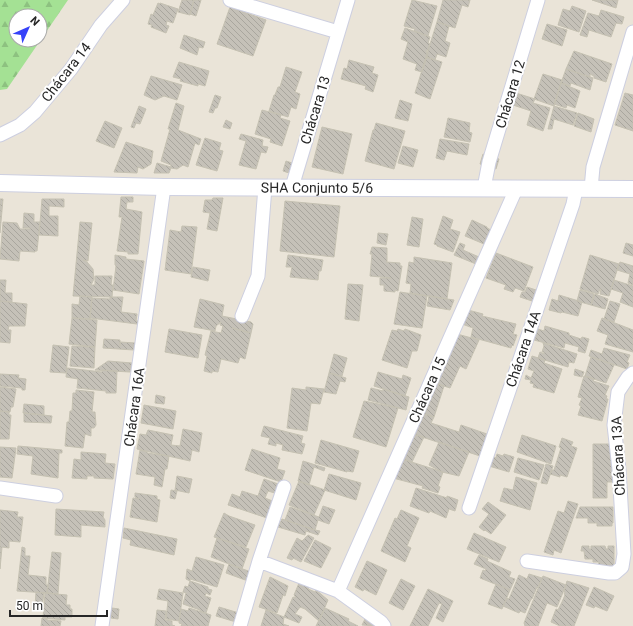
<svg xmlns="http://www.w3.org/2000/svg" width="633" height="626" viewBox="0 0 633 626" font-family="Roboto,sans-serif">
<defs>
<pattern id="forest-firs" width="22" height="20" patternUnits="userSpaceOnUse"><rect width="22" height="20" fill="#a4e194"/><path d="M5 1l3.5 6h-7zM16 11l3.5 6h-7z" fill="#8dc180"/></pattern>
<pattern id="building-back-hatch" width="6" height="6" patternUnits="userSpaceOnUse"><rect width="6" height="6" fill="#c5c1b8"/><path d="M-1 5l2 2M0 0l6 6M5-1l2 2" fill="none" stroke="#a9a69e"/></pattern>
</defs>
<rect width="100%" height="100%" fill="#eae4d8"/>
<path fill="url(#forest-firs)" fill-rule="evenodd" d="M0,0H68L7,89L0,90ZM16,16H40V40H16Z"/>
<path fill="url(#building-back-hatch)" stroke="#c5c1b2" d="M182,0H194L190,15L178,12Z
M194,0H201L196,16L190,14Z
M412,0L437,6L428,36L414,31L415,29L404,26Z
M443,0H470L468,7L462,5L455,28L437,22Z
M592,0H618L616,8Z
M158,3L160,4V3L178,9L173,23L167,21L166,25L169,26L166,33L151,27L152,25L148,24L151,14L153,15Z
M572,6L586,11L579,32L558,25L563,9L570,11Z
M230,7L266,20L253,56L217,44Z
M601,10L624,17L622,24L616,23L611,37L589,30L587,37L580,35L588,13L599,16Z
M437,22L449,26L445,41L450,43L446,57L437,54L435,60L426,57Z
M547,24L567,30L562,46L542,39Z
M405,28L430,37L428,43L430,44L428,50H427L426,52L428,53L422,72L415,70L417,64L403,59L408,42L401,39Z
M184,35L205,42L203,48L199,47L197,55L180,48Z
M574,51L612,64L606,82L594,78V76L590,74V77L566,69Z
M426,57L442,62L430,99L415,93Z
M349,60L374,67L372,73L378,75L373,92L365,89L366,86L341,79L344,68L347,69Z
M179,62L209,71L205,86L198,84V86L180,81L181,79L173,77Z
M286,67L302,72L295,92L300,94L296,109L291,107L288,117L269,111L274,95H275L278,87H280Z
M566,69L593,78L590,90L571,83L570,86L561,83Z
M543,74L562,80L554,106L534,99Z
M151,76L182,85L177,100L164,96L155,100L144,95Z
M561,83L580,91L575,108L567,105L566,108L554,104Z
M516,93L535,99L533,103L550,108L543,131L527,125L531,111L513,105Z
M625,93L633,95V131L615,125Z
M215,95L221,97L217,108H215L213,113L209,112Z
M400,100L412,104L408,121L395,118Z
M176,103L184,106L178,130L201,139L199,145L195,143L188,167L183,165L177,169L171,168L169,173H154L157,163L171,167V165L161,161L170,129H168Z
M139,106L146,109L140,124L136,123L134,128L131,127Z
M554,106L577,113L573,125L554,119L552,129H548Z
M262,110L281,115L280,118L290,121L282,146L270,142L271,139L255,134Z
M578,113L594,119L591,132L574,126Z
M448,118L470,123L469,132L472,133L470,142L444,137Z
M226,120L232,123L230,129L223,127Z
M105,121L122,128L114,148L96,141Z
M376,123L405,131L394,169L365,161L373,130H374Z
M322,127L352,134L343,174L312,167Z
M241,134L263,140L262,146L268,147L266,153L261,152L256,169L239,165L246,141L239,139Z
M205,138L221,143L219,150L223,151L217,171L196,165Z
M440,139L469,144L467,155L447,151L444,160L436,158Z
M126,142L153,151L151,164L143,169L138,167L137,173L114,172Z
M403,146L418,150L413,167L398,163Z
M483,154L499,159L496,169L480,164Z
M286,161L295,164L292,174L283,171Z
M121,197H133V202H127L126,209L142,212L138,254H128V252L117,251L122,217H119Z
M213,198H223L217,231L207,229L210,213L203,212L205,200H212Z
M0,199H3L0,233Z
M42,199H64V207L49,206V216H58V236L39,235Z
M285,201L340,206L334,257L280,251Z
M24,213L34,214V222H40L37,251H35V252L20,251L19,261L0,259L3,222L17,223L20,229H30V228H23Z
M443,216L453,220L450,229L460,232L453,252L437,246V245L434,244Z
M412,217L423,219L419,247L407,245Z
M472,220L487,227V228L491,230L484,244L465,236Z
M80,222L92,223L88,261L83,260L87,262L93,269L94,279L91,285H95V276H112L111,285H113L112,297L73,296Z
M182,226L197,227L191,274L165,270L170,230L181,232Z
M378,233L388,234L386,245L377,243Z
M460,243L465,245L463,250L479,257L476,264L454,255Z
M626,243L633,245V256L623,253Z
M372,247L387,248V262H386L400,263V266H402L398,291L395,290V292L384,291V285H380V278H391L370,276L372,254H370Z
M496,253L533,267L524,291L515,288L513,292L504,289L506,285L486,278Z
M115,255L126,257V259L144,261L139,294L113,290L116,266L115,265Z
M288,255L323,260L321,271H319L318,280L290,277L292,267H286Z
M590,255L619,264L609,296L600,294L601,289H600L598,294L580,289Z
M414,257L452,263L447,299L410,293L411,284L406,283L409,262L414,263Z
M620,262L633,266V285L628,283L630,274L617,270Z
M193,267L210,270L208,281L191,277Z
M0,280H6L5,293H12V302L0,301Z
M614,280L633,286V307L620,302L623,293L611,289Z
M348,284L363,285L359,321L345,319Z
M527,287L539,291L535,302L520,297L522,292H525Z
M580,290L594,294L591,305L577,301Z
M400,292L427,296L422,328L394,324Z
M595,294L608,299L605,309L591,305Z
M559,295L582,302L578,316L562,312L561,313L549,310L552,299L558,301Z
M80,296L92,297L90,319L72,318V304L79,305Z
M429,296L435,297L454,300L450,310L427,306Z
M110,297H123L121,312L137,314L136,321H138L137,324L90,318L92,298L110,299Z
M200,299L224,305L222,316L251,322L253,324L251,333L232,328L251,333L245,359L240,357L238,363L221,359L218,372L212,371V373L204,371L207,356L205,355L211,331L221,333L223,326L220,325L221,322L216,326L215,331L194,327Z
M0,301L27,304L25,326H9L8,330H11L10,343L0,342Z
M610,301L620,304L614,322L604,319Z
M468,310L483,314L482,316L516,324L513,334L517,335L513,346L512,345L511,348L471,337L473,328L462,324Z
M72,318L97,320L95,347L69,344Z
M602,318L633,330V352L605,344L608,335L597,331Z
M545,326L569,333V335L581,339L582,337L589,339L585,353L578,351L579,347L565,343L564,348L534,340L538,329L544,331Z
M169,329L202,335L198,358L165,352Z
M398,329L404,331L405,329L421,335L417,351H412L407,368L382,360L392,330L397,331Z
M457,334L479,340L466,369L460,366L450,388L435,383Z
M104,339L120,340V346V342L135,343L134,350L103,348Z
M543,343L577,354L574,363L569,362L568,367L538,358L540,352L544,354V352H542L544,346Z
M53,345L69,347L66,373L50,372Z
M72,346L95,347L94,368L70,366Z
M604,348L630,355L627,362L629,363L627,369L589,356L591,350L602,354Z
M334,354L347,358L342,376L329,373Z
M532,356L545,360L544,363L562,369L554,393L533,387L534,384L530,383L531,380L525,379L526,375L531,378L534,371L528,369Z
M591,357L614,365L606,383L585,376Z
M108,361L132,363L130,372L95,370Z
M67,368L102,372V370L117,371L116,393H106V391L77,388L78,379L66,377Z
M575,369L584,372L582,377L574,375Z
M378,372L402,379L403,375L411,378L405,396L374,386Z
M329,373L346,378L345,382L340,381L336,394L324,392Z
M0,374L19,375L18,378L26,379L25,390H22V388L0,386Z
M584,376L594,379L593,381L609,386L605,395L607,396L606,399H608L602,421L578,415L581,406L579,405L582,398L578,397Z
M435,383L444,386L434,417L422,413Z
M0,387L16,389L13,407H11L10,412L0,411Z
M306,387L324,389L320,404L311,403L307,431L287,428L292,388L306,390Z
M371,388L383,391V389L409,397L406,410L368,400Z
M76,390L94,392L92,412H95L96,425L94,428H91V436L85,434L83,448L65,446L67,422H69L70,411H72L73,393H76Z
M156,395L165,397L164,404L155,403Z
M364,401L398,408L386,447L353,437Z
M24,404L44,406V415L23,413Z
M144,405L176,411L173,429L141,423Z
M0,411L9,412V415H11L9,439H0Z
M24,413L52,416L51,423L24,422Z
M422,413L434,417L431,423L459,432L461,425L487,434L480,456L413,434Z
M264,426L303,436L301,443L305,444L302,454L282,450L283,445L276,443V446L268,444L270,438L261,436Z
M183,429L202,433L199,452L192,450L190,461L137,449L140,434L146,435L148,430L173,435L171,445L180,446Z
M413,434L424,437L412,462L402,459Z
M522,435L556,446L551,464L517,452Z
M562,438L573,442L571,446L577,448L567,477L560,475V477L550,474L552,470H554L561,448L559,447Z
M321,440L359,451L353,472L347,471V472L315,463Z
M439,442L469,452L459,476L442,472L429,465Z
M593,444H613V482H607V498H593Z
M18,446L62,450V453H59L58,478L31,474L33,456L17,454Z
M0,447L16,448L12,478L0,477Z
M252,449L280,458L277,469L285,471L281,482L245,470Z
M140,450L147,452V453L169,456L167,469H165L162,487L154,485L155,477L136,474Z
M81,452L106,454L105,463L115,464L113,479L94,478V476H87V479L72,478L74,459L81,460Z
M497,454L503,456L504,454L514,457L509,472L489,466L491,456L496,458Z
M518,458L544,465L539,480L514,472Z
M402,459L443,472L438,486L440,487L438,493L422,488L423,486L393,478Z
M303,461L325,468L324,471L314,467L309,485L298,481Z
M546,464L553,466L547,484L541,483Z
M329,474L361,483L356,500L324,490Z
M177,476L192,479L189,493L175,490Z
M516,477L537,483L530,510L500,501L504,488L513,490Z
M264,479L281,485L278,494L268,491L265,498L275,502L270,519L228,505L232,494L240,497L242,491L258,496Z
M299,481L325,490L314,515L289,505Z
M416,488L447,498V496L458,500L455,511L449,509L446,518L430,511L429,513L410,506Z
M171,490L177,491L175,499L170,498Z
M135,493L157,496V499L160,500L157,522L130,517L133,498L139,499L135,497Z
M568,501L578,504L561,553L554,550L553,555L544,552L558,511L564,513Z
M488,502L506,515L491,534L485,530L484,531L479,527L489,514L482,509Z
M323,506L335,510L329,524L318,520L315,530L285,520L290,507L319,517Z
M580,507H613V523H612V526H597V523H588V518H576Z
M56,509L104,512L103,517L105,520V527L81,525V537L55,535Z
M0,510L18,512L17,517H23L20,542L9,541V548L2,547L0,569Z
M401,510L419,518L407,546L411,548L405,562L381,551L395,518L397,519Z
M224,513L229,516L255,525L246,547L214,537Z
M282,519L315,530L320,531L318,535L306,531L305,535L278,527Z
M124,528L177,539L174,555L130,545L131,540L123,538Z
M474,533L506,547L499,562L467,549Z
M308,535L314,538L301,562L293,558L292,560L287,558L297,538L302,541Z
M217,538L249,549L242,569L211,557Z
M315,540L331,548L321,568L304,561Z
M582,546H589V549H591V546H605L606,549H608V546H614V567H598L599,562H593V559H585L584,551H581Z
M22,547L25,548V556H30L28,575L46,577V585H48L47,593L17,591Z
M52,552L61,553L58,594L47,593Z
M479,555L488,559L487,561L511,572L509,577L515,579L510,590L480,578L483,570L485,571L486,569L474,564Z
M196,557L224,565L217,587L190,579V581L186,579L187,569L192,571Z
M367,561L387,570L376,595L364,589L363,591L355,587Z
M229,564L251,572L248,581L226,573Z
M529,574L542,578L538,588L537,587L532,599H531L525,613L520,611L519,613L503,606L507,598L509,599L519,575L527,579Z
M543,576L566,585L557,607L547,603L538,626H525L524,623Z
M270,577L288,586L285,596L283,595L277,613L259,607Z
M401,579L415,586L403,610L389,603Z
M190,581L208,587V589L212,590L210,595L206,593L205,596L211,598L206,613L200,611V610L183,604L186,593L183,592L185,586L188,587Z
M567,581L589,588L574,626H560L551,622L556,609L558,610L562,602L565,595L564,594L565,592L564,591Z
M299,583L309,587L308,589L315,592L316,590L328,600L319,621L305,609L300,607L295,614L302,617L299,623L284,617L293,597L295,598V596L294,595Z
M496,584L510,590L502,609L488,604Z
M594,587L614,596L607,611L595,606L594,608L586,605Z
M159,589L183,593L179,621L166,619L168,601L157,599Z
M428,589L453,601L443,622L436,618L442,604L439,603L428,626H410Z
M36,592L44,593L42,607L35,606Z
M45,593L67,595L66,605H70V609H72V617H65V620L43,618Z
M219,607L239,613L236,622L216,616Z
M112,608L119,609L118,619L111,618Z
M189,608L211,615L208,626H181L182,624L179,623L181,609L188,611Z
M325,608L349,619L348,621L358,626H316Z
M157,610L166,611L165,620L172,621V625L175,626H155Z
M266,610L284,617L283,624L289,626H261Z
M42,618H47V620L61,621L60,626H41Z
M365,619L376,625V626L362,625Z"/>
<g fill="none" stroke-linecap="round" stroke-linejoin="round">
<g stroke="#cdcfe0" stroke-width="15">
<path id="minor" d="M230,0L338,32
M0,135L20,125L35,112L71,69L101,25L123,0
M292,187L348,0
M484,188L489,162L538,0
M591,189L593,167L633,32
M242,316L258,276L265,187
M284,487L259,561L338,591
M0,488L56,496
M469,508L573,204L576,189
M527,561L609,573H615L622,567L624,554L619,469L614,425L618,392L628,377L633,373
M102,626L164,187
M240,626L259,561
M384,626L381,622L338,591L516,189"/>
</g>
<g stroke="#cdcfe0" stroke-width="18">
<g id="tertiary">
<path id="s1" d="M0,183L164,187L633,189"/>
</g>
</g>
<use href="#minor" stroke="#fff" stroke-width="13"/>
<use href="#tertiary" stroke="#fff" stroke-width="16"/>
</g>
<g text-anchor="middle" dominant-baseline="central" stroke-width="4" stroke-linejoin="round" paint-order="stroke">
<g font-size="14" fill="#272727" stroke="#fff">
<text transform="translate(66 72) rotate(-52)">Chácara 14</text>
<text transform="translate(510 94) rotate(-73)">Chácara 12</text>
<text transform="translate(315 110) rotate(-73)">Chácara 13</text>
<text stroke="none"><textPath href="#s1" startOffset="317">SHA Conjunto 5/6</textPath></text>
<text transform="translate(523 349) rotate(-71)">Chácara 14A</text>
<text transform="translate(427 390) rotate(-66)">Chácara 15</text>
<text transform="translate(134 407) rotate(-82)">Chácara 16A</text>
<text transform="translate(618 456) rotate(-93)">Chácara 13A</text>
</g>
</g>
<g transform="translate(28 28) rotate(45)"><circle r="19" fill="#ffffff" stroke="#a9a9a9"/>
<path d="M0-3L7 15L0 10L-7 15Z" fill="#3642f9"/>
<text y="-6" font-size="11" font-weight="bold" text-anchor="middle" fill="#272727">N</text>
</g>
<path d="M10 610v6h97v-6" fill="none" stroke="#272727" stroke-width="2"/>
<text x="16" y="610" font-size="12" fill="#272727" stroke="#ffffff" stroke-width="3" paint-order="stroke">50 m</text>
</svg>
